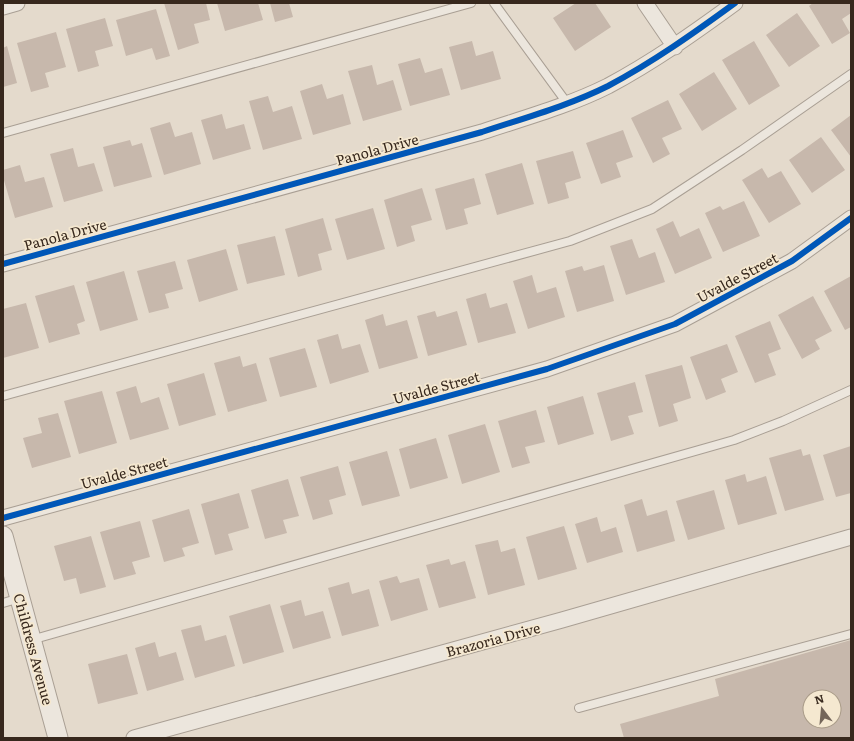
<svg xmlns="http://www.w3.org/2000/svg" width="854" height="741" viewBox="0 0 854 741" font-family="Literata,serif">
<rect width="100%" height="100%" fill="#e4dacc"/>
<path fill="#c7b8ac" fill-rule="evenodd" d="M164,3H206L210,20L194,24L199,43L178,50Z
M217,3H258L263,20L225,31Z
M270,3H289L293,17L275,22Z
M576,3H595L611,27L575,51L553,18Z
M813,3H851V13L842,19L850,33L832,44L809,6Z
M156,9L170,56L156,60L152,48L126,56L116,20Z
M797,13L820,46L789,67L766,35Z
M105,18L113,46L95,51L99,66L78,72L66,29Z
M56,32L66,67L45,73L49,87L31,92L17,43Z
M472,41L476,56L493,51L501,79L461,90L449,47Z
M754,41L780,86L749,105L722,60Z
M7,46L17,83L3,87V48Z
M420,58L425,73L442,68L450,95L410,106L398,64Z
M372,65L377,85L393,80L402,110L363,121L348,71Z
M714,72L737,109L702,131L679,94Z
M322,84L327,99L343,94L351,124L313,135L300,91Z
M268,96L273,112L292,106L302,139L263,150L249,101Z
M668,100L682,129L662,138L670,154L653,163L631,118Z
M222,114L226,129L244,124L251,149L213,160L201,120Z
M851,115V157L831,130Z
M170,122L175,137L192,132L201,164L164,175L150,128Z
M623,130L633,157L616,163L621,177L601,184L586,143Z
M821,137L845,170L812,193L789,160Z
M130,140L132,146L142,143L152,177L114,187L103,147Z
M73,148L78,167L94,163L103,191L64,202L50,154Z
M573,151L581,178L565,183L569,198L548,204L536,161Z
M522,163L534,204L497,215L485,174Z
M20,165L25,182L44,177L53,207L15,218L3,177V170Z
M762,168L768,178L781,171L801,204L769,223L742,180Z
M474,178L481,204L464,209L468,224L446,230L435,189Z
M422,188L432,220L411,226L415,241L397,247L384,200Z
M744,201L760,236L723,252L705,213L720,206L723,210Z
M373,208L385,249L347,260L335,219Z
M323,218L332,250L318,254L322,270L298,277L285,229Z
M673,221L680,237L699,228L712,258L675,274L656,229Z
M275,236L285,275L247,284L237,245Z
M632,239L639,258L655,252L665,282L626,295L610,246Z
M226,249L238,290L199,302L187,260Z
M175,261L183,289L165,294L169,308L149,313L137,271Z
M604,265L614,301L577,312L565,271L582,266L584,271Z
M124,271L138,320L100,331L86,282Z
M532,275L537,293L556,287L565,317L528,329L513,281Z
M851,276V327L845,330L824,291Z
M74,285L85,321L77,324L80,334L49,343L35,296Z
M486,293L490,308L507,303L516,333L478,343L466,299Z
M813,296L832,331L815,340L820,349L802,359L778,315Z
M26,303L39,348L3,358V309Z
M435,311L437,317L457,311L467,345L428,356L417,316Z
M383,314L386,326L407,320L418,358L379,369L365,320Z
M770,321L781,349L768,354L776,375L755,383L735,336Z
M338,334L342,349L360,344L369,372L330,384L317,340Z
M727,344L738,372L721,379L726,392L706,400L690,357Z
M305,348L317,387L280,397L269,358Z
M240,356L243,367L256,363L267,401L228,412L214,363Z
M682,365L691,398L673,404L678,421L659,427L645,375Z
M204,373L216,415L179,426L167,384Z
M635,382L643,412L628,416L634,434L611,441L597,393Z
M136,386L141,403L159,397L169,429L130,440L116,392Z
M102,391L117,443L79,454L64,401Z
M583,396L594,434L558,445L547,407Z
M536,410L545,442L525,447L530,463L512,468L498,421Z
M58,413L71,457L32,468L23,438L42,433L38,418Z
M485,424L500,472L462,484L448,435Z
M436,438L448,478L410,489L399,449Z
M851,446V493L836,497L823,455Z
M801,449L803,456L810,454L824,500L785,511L769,458Z
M387,451L400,496L362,506L349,462Z
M338,466L346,495L329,500L333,514L313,520L300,477Z
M745,474L747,482L766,476L777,514L738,525L725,480Z
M288,479L299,516L283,520L287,533L265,539L251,490Z
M714,490L725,529L688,540L676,501Z
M239,493L249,528L228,534L233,550L215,555L201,504Z
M642,499L647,516L667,510L675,541L637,552L624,505Z
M189,509L199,543L182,548L185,556L164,562L152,520Z
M597,517L601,532L616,527L623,552L587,563L575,524Z
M140,521L150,557L132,562L136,574L114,580L100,532Z
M564,526L577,569L538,580L526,537Z
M91,536L106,587L80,594L76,578L64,581L54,546Z
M498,540L501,552L515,548L525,585L488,595L475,545Z
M449,559L451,565L465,561L476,598L439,608L426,565Z
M397,576L400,583L419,578L428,610L391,621L379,581Z
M349,582L352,594L369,589L379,626L342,636L328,588Z
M301,600L305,616L323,611L331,638L293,649L280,606Z
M270,604L284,652L243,664L229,616Z
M201,625L205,641L226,635L235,666L195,678L181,630Z
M851,640V738H624L620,724L719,696L715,679ZM810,697H834V721H810Z
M155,642L159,657L176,652L184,680L147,691L135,648Z
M127,654L138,694L98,704L88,664Z"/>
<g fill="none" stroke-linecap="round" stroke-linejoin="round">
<g stroke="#a99f94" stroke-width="10">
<path id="service" d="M494,3L567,103
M3,133L471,3
M3,396L570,241L652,209L742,150L851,74
M3,603L20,598
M31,640L734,440L783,421L851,390
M579,708L851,634"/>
</g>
<g stroke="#a99f94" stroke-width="17">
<path id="minor" d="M645,3L675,47
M3,7L17,3
M3,264L482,132C524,118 568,106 608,86C653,62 694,33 735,3
M3,518L547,369L675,324L792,261L851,218
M134,738L562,620L851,537"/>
</g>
<g stroke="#a99f94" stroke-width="21">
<path id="tertiary" d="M3,536L58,738"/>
</g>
<use href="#service" stroke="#ece6dd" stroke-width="8"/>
<use href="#minor" stroke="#ece6dd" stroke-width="15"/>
<use href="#tertiary" stroke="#ece6dd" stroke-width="19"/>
<g stroke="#f5e8d0" stroke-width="8">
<path id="cycleway" d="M3,264L482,132C524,118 568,106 608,86C653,62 694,33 735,3
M3,518L547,369L675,324L792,261L851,218"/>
</g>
<use href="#cycleway" stroke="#0057b8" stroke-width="6"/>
</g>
<g text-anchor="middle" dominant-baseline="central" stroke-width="3.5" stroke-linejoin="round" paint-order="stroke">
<g font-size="14" fill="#37281d" stroke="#f5e8d0">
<text transform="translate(377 149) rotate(-15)">Panola Drive</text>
<text transform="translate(65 234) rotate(-15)">Panola Drive</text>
<text transform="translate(737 277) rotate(-28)">Uvalde Street</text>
<text transform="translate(436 387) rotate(-15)">Uvalde Street</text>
<text transform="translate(124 472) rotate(-15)">Uvalde Street</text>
<text transform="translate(493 639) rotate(-15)">Brazoria Drive</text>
<text transform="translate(34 649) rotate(75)">Childress Avenue</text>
</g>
</g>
<rect width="854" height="741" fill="none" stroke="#37281d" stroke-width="8"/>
<g transform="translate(822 709) rotate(344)"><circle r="19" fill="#f5e8d0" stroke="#a99b88"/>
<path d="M0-3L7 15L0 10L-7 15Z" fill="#74665a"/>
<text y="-6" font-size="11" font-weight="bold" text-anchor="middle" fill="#37281d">N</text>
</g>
</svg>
